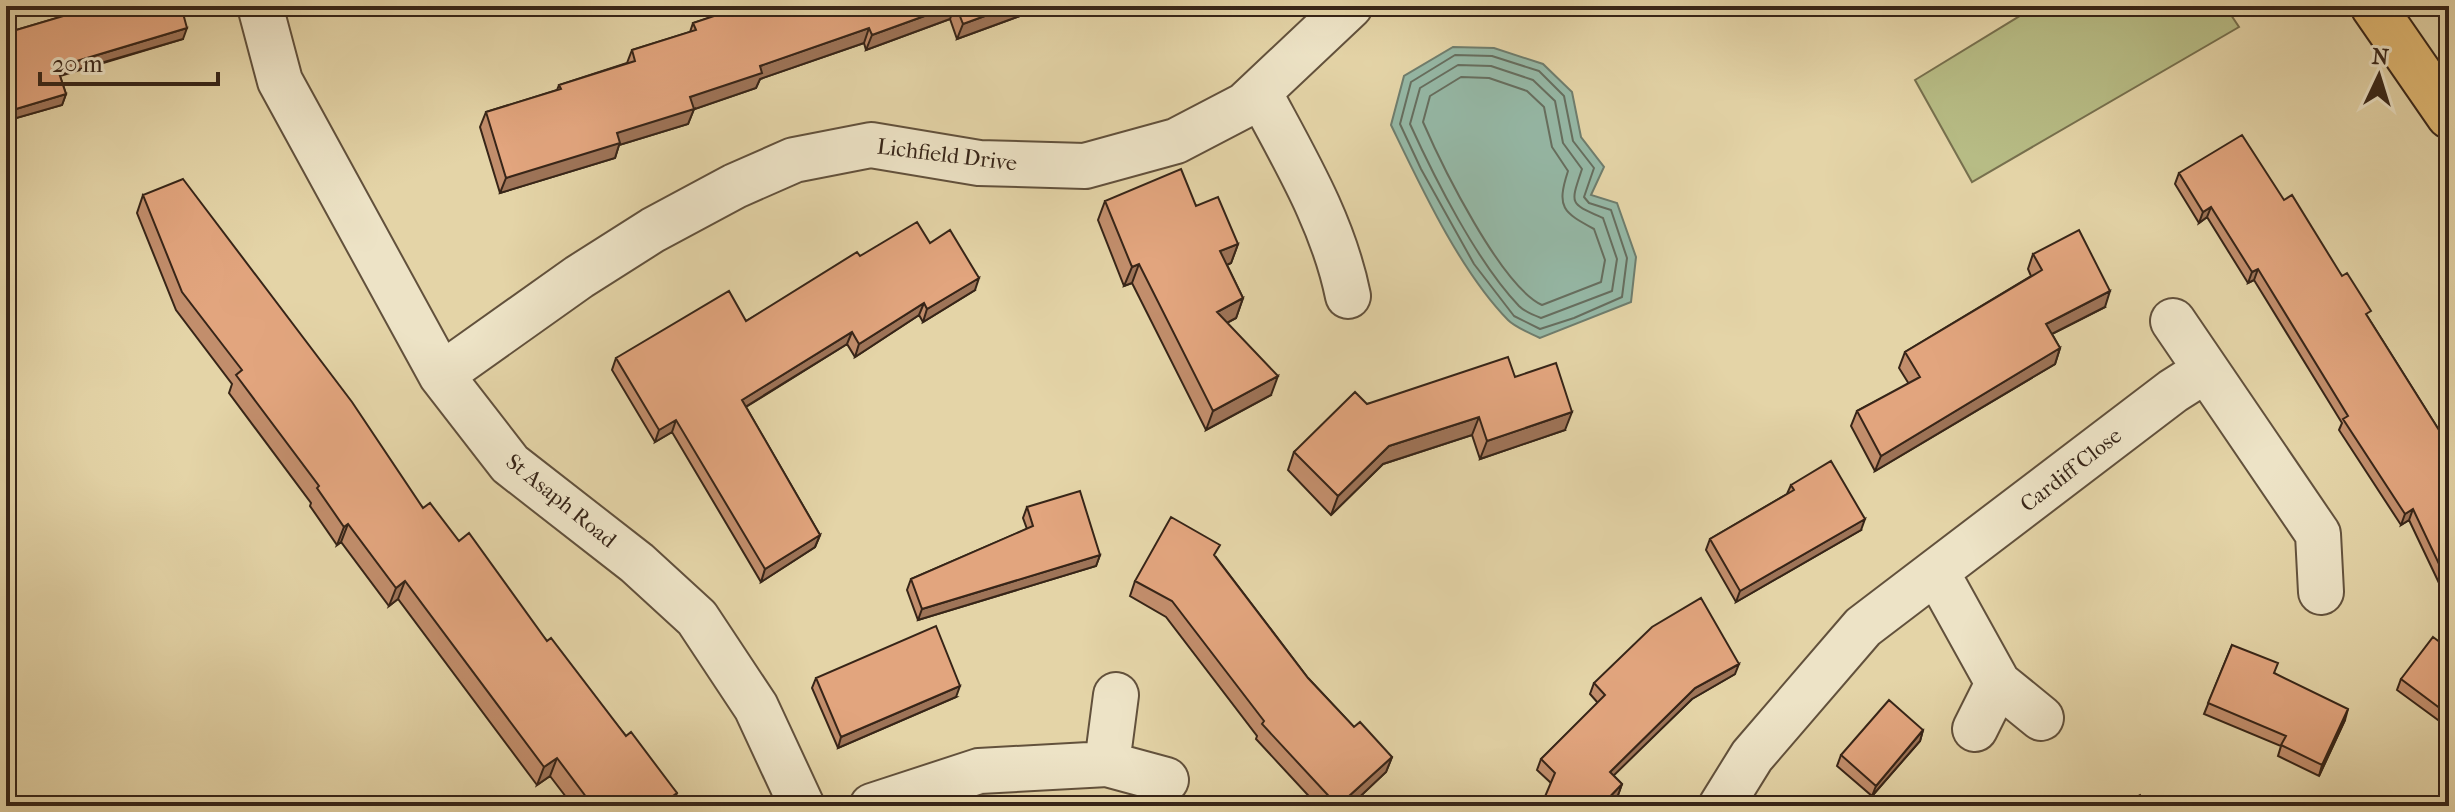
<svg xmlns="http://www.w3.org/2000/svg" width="2455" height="812" viewBox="0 0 2455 812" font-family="'IM FELL French Canon',serif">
<rect width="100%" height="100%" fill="#e4d4a7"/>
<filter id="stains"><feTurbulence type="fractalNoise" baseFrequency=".0025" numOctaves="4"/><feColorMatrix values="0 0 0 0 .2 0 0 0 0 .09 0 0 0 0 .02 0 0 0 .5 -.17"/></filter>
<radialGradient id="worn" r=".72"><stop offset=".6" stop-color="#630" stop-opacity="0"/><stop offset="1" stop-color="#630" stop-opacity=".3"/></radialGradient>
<path fill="#b7bc85" stroke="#77704e" stroke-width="2" d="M2036,6H2225L2239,27L1972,182L1915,80Z"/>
<path fill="#95b8a6" stroke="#6f7d6d" stroke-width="2" d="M1453,47L1494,48L1543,64L1572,92L1581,137L1604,167L1591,195L1617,203L1636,257L1631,302L1540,338C1530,333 1516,328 1508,320C1460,271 1421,187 1391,125L1404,76Z"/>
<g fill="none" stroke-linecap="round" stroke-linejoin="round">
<path stroke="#666e5f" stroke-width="2" d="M1455,55L1492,56L1539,71L1564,96L1573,141L1594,168L1584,197L1589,203L1611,210L1627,258L1622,297L1574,318L1540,329L1514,316L1474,264L1421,169L1400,124L1411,82Z
M1458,65L1491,66L1533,80L1555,101L1563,143L1582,169C1570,205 1569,203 1603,218L1617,259L1612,291L1541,318C1533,315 1525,312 1519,306C1477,262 1435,179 1410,124L1420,88Z
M1461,77L1489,78L1527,91L1544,107L1552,147L1568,171C1556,208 1563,212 1594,229L1605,260L1601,282L1542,305C1501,286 1442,166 1423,122L1430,96Z"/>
<g stroke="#62513c" stroke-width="48">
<path id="street" d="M260,6L280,81L441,375L510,464L637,563L697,618L756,707L802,806
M1259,92C1294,158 1333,222 1348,296
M2173,321L2318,534L2321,592
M441,375L579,277L653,230L735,186L794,160L871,145L979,163L1085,166L1176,141L1245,105L1350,6
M1937,573L1998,683L2041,718
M1975,729L1998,683
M1107,764L1116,695
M872,806L979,771L1107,764L1166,780
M1721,806L1752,756L1863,627L2173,391L2206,370"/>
</g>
<g stroke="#372518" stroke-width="48">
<path id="primary" d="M2373,6L2449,116"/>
</g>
<use href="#street" stroke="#ede3c6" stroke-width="44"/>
<use href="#primary" stroke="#e2ba74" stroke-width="44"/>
</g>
<path fill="#c28e6c" stroke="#372518" stroke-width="2" d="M75,6H181L183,39L60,76L66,94L62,105L6,121V33L77,12Z
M744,6H1047L957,39L950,19L866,50L864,43L760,79L756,88L694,109L688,124L619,145L615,158L500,193L480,127L486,112L557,90L559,85L627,63L632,50L690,32L693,23Z
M2179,173L2284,200L2342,276L2449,446V604L2409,520L2401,525L2339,430L2342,423L2254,280L2248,283L2207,217L2199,223L2175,184Z
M143,195L423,508L459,541L547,641L626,736L677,793L675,798L681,806H573L550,776L537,785L398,599L389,606L341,542L337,545L310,506L311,503L229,393L232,384L176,310L137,213Z
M1105,201L1196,206L1238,244L1231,263L1227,265L1243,298L1236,318L1227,323L1271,395L1206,430L1132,283L1124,286L1098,220Z
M930,243L975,290L923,322L919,315L855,357L847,344L746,407L820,535L815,547L761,582L672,432L655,442L612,370L616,358L746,321L860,256Z
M2033,254L2105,307L2052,334L2060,348L2055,364L1875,471L1851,426L1857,411L1909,384L1899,368L1905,352L2031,276L2028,269Z
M1515,377L1565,430L1480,459L1472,435L1383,464L1331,515L1288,470L1294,452L1367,404Z
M1791,485L1861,530L1736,602L1706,550L1710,539L1787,494Z
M1027,507L1100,555L1096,566L918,620L907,590L911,579L1027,529L1023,518Z
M1216,557L1308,678L1354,727L1392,757L1386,772L1350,806H1318L1256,739L1257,736L1166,617L1130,596L1135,581Z
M2232,645L2345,720L2319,776L2278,756L2281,746L2204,714Z
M2449,649V728L2397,690L2401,679Z
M1735,674L1692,699L1613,775L1622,784L1618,795L1551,783L1537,770L1541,759L1598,703L1590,694L1594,683Z
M816,678L956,697L838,748L812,688Z
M1923,730L1920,741L1872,796L1837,766L1841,755Z"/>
<path fill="#9e7458" stroke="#372518" stroke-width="2" d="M952,6H955L950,19L866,50L872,35Z
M1012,6H1047L957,39L963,24Z
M187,28L183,39L53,77L57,67Z
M869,28L864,43L760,79L756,88L692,110L694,109L688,124L619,145L615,158L500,193L506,178L617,133L690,97L760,66Z
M66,94L62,105L6,121V112Z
M2211,207L2207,217L2199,223L2203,212Z
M1238,244L1231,263L1213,271L1220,251Z
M1139,264L1132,283L1124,286L1132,267Z
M2258,269L2254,280L2248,283L2252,272Z
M979,278L975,290L923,322L927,309Z
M2110,291L2105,307L2040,340L2046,324Z
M1243,298L1236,318L1210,332L1217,312Z
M924,303L919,315L855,357L859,344Z
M852,332L847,344L737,412L742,400Z
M2060,348L2055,364L1875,471L1881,456Z
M1278,376L1271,395L1206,430L1213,411Z
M1572,412L1565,430L1480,459L1487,441Z
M1479,417L1472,435L1383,464L1331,515L1338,496L1389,446Z
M676,420L672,432L655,442L659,430Z
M2413,509L2409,520L2401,525L2405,514Z
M1865,519L1861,530L1736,602L1740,591Z
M348,524L341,542L337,545L344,527Z
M820,535L815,547L761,582L765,569Z
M1100,555L1096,566L918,620L922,609Z
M405,581L398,599L389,606L396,588Z
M1739,664L1735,674L1692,699L1606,783L1610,772L1695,688Z
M960,686L956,697L838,748L841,737Z
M2348,709L2345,720L2319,776L2322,765Z
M1923,730L1920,741L1872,796L1876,786Z
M1392,757L1386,772L1350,806H1338Z
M557,758L550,776L537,785L544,767Z
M1622,784L1618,795L1607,806H1601Z"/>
<path fill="#e2a57e" stroke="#372518" stroke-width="2" d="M82,6H181L187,28L57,67L66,94L6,112V33L84,10Z
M744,6H952L872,35L869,28L760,66L762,73L690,97L694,109L617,133L620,143L506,178L486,112L561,89L559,85L635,61L632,50L696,30L693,23Z
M956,6H1012L963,24Z
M2242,135L2284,200L2292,195L2342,276L2347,273L2371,311L2366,314L2449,446V585L2413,509L2405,514L2343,419L2348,416L2258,269L2252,272L2211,207L2203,212L2179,173Z
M1181,169L1196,206L1218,197L1238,244L1220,251L1243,298L1217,312L1278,376L1213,411L1139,264L1132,267L1105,201Z
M183,179L352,402L423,508L430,503L459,541L469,533L547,641L551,638L626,736L631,732L677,793L673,796L681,806H593L557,758L544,767L405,581L396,588L348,524L344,527L317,488L319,486L236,375L242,370L182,292L143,195Z
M917,222L930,243L950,230L979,278L927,309L924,303L859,344L852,332L742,400L820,535L765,569L676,420L659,430L616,358L729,291L746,321L857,252L860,256Z
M2079,230L2110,291L2046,324L2060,348L1881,456L1857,411L1920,377L1905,352L2042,270L2033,254Z
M1508,357L1515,377L1556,363L1572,412L1487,441L1479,417L1389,446L1338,496L1294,452L1355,392L1367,404Z
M1831,461L1865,519L1740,591L1710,539L1794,490L1791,485Z
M1080,491L1100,555L922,609L911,579L1033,526L1027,507Z
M1171,517L1220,545L1214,555L1308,678L1354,727L1360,722L1392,757L1338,806L1262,724L1264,721L1172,601L1135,581Z
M1701,598L1739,664L1695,688L1610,772L1622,784L1601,806H1541L1555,773L1541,759L1605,695L1594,683L1652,627Z
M936,626L960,686L841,737L816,678Z
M2433,637L2449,649V715L2401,679Z
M2232,645L2278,663L2274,673L2348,709L2322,765L2281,745L2286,736L2208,703Z
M1889,700L1923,730L1876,786L1841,755Z
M2140,795L2146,806H2120Z
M2449,797V806H2435Z"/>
<g text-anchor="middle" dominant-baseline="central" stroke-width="7" stroke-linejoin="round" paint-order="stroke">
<g font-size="22" fill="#372518" stroke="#ede3c6">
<text transform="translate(947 155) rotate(7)">Lichfield Drive</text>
<text transform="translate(2071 470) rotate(-38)">Cardiff Close</text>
<text transform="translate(561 501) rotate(39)">St Asaph Road</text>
</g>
</g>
<rect width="2455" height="812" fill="none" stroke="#e4d4a7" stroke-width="32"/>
<rect x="8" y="8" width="2439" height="796" fill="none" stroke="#372518" stroke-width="4"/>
<rect x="16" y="16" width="2423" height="780" fill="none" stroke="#372518" stroke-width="2"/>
<g transform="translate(2379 76) rotate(4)" stroke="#ede3c6" stroke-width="6" paint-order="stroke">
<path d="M0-6L14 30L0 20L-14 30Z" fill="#372518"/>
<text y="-12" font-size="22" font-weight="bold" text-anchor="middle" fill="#372518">N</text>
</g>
<path d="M40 72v12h178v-12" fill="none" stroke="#372518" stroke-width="4"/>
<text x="52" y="72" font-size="24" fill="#372518" stroke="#ede3c6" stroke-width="6" paint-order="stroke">20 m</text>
<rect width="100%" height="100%" filter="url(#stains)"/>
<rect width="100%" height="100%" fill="url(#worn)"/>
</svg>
